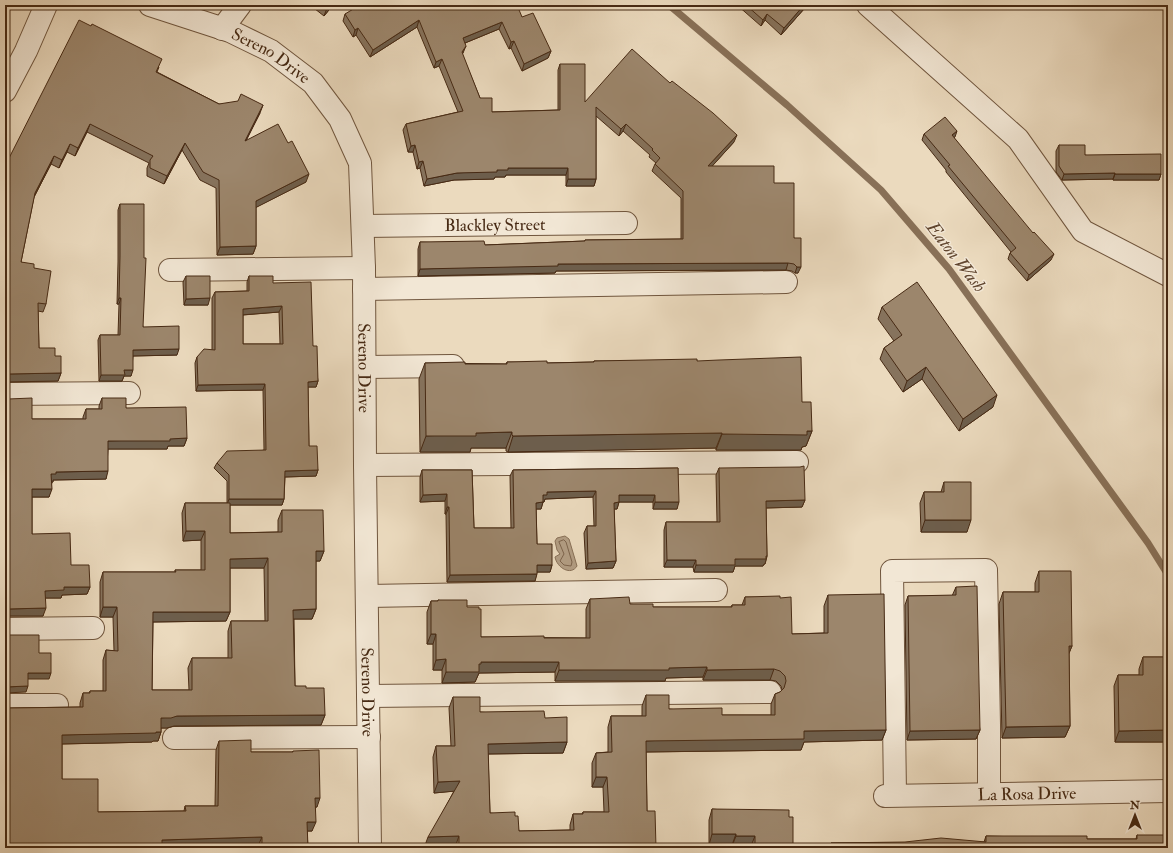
<svg xmlns="http://www.w3.org/2000/svg" width="1173" height="853" viewBox="0 0 1173 853" font-family="'IM FELL Double Pica',serif">
<rect width="100%" height="100%" fill="#ebdabe"/>
<filter id="stains"><feTurbulence type="fractalNoise" baseFrequency=".005" numOctaves="4"/><feColorMatrix values="0 0 0 0 .2 0 0 0 0 .09 0 0 0 0 .02 0 0 0 .5 -.17"/></filter>
<radialGradient id="worn" r=".72"><stop offset=".6" stop-color="#630" stop-opacity="0"/><stop offset="1" stop-color="#630" stop-opacity=".3"/></radialGradient>
<path fill="#b39e84" stroke="#887057" d="M565,536L569,539L577,566C571,576 557,568 555,557L560,554L557,550L555,541L557,538Z"/>
<g fill="none" stroke-linecap="round" stroke-linejoin="round">
<path stroke="#7d644c" stroke-width="1" d="M564,540L566,542L572,562L571,566L564,565L560,561L564,554L559,542Z"/>
<path stroke="#887057" stroke-width="7" d="M669,5L787,105L881,190L949,269L1148,543L1168,575"/>
<g stroke="#70563e" stroke-width="24">
<g id="minor">
<path id="s1" d="M150,5L230,31L271,51L313,83L340,119L360,163L364,268L365,465L370,848"/>
<path d="M868,5L1018,139L1083,231L1168,275"/>
<path d="M222,29L240,5"/>
<path d="M5,91L26,51L46,5"/>
<path id="s2" d="M363,226L626,223"/>
<path d="M170,270L364,268"/>
<path d="M364,289L786,282"/>
<path d="M365,367L453,366"/>
<path d="M5,394L129,393"/>
<path d="M365,465L797,462"/>
<path d="M368,596L716,590"/>
<path d="M5,629L93,628"/>
<path d="M368,696L770,692"/>
<path d="M5,705H57"/>
<path d="M174,738L369,737"/>
<path d="M895,795L892,571L986,570L989,725V794"/>
<path id="s3" d="M885,796L1168,791"/>
</g>
</g>
<use href="#minor" stroke="#f2e7d5" stroke-width="22"/>
</g>
<path fill="#86735d" stroke="#472a14" fill-rule="evenodd" d="M310,5H333L324,16Z
M737,5H805L804,9L781,35L765,20L761,26Z
M345,14L522,17L551,51L548,58L522,71L511,48L509,49L499,29L465,43L463,53L462,54L480,98L492,112L558,110V70L560,64L585,102L734,142L712,166L774,183L794,238L798,273H795L792,271L786,270L556,271L555,273L418,276V249L420,242L485,245L585,241V240L681,239V198L652,171L655,164L656,163L649,157L650,155L623,131L619,136L596,116V179L594,186H566V175H506L505,177H495L494,179L454,180L424,186L420,168L417,169L413,152H408L403,130L406,124L458,112L439,66L434,68L417,27L370,57L356,35L353,37L343,21Z
M159,67L157,72L219,104L260,113L246,140L306,182L256,207V246L253,254L217,255L216,188L200,180L182,150L164,184L147,176V168L149,163L87,132L75,156L67,152L59,168L51,164L34,197L21,262L34,268L46,304L43,312L38,311L39,348L55,356L61,373L58,381L5,382V166Z
M924,134L955,137L954,138L1051,260L1027,281L1008,259L1010,253L1011,252L946,172V170L922,140Z
M1059,145L1085,155L1161,174L1159,180H1113V179L1062,180L1056,172V151Z
M120,204L143,327L177,355L133,356L131,376H124L122,381H99L98,340L100,335H118L119,304H117L118,262V210Z
M186,276L208,305H184L183,282Z
M249,276L273,283L313,346L318,381L316,387H308L309,446L318,470L316,476L285,477L284,499L282,505H230V533L278,532V520L282,510L324,551L320,561H316V609L312,619H294L295,686L306,688L325,715L321,725L174,726L167,728H161V732L158,741H153L152,742L62,744V779L98,812L184,811L185,806H215L216,750L219,741L251,752H292L293,751L317,807H315L312,831H307L308,848H258V846L5,848L9,708L80,707V703L83,693H89L90,691H103V660L106,650L114,651L113,617H100V582L103,572H175V570H201V540L183,541L182,513L185,503H227V481L214,468L217,463L264,450L263,390L196,391L195,363L197,357L212,350V298L215,292L247,291V282ZM279,312L280,344H243V315ZM230,568H264L265,621H231L228,631V658H192L188,668L189,690H152L153,622L226,621L230,612Z
M882,307L993,407L959,431L922,379L903,392L880,359L884,348L894,341L878,319Z
M594,361H697L802,402L812,431L806,446L802,447L801,450H716V448L508,452L506,451V448H471L470,452H420L419,379L425,363L506,364L507,362L547,363L593,362Z
M5,398L32,419H83V417L86,409H99V406L102,398L126,408L187,438L184,446H168L167,449H108L106,479L53,480V482H52L49,497H32V534L71,565L90,587L87,594L62,595L61,598H45L43,616H5Z
M678,468L677,509H653V502H619L617,509H614L616,561L613,568L586,569L584,533L587,526H594L593,497L545,499L544,502H543L541,509H536L537,544L552,565L550,572H537L535,581L447,582L446,514H445V501L420,502V477L422,470H472L474,528H511L510,476L513,470Z
M719,468L805,500L802,507L766,508L767,556L765,564H764L763,566H735L733,572H694L693,567H664V530L666,522H717L716,475Z
M944,482L967,532H921L920,503L924,492H941Z
M1039,571L1072,646L1069,653L1070,726L1065,737L1002,738L999,604L1003,592H1035V583Z
M956,587L980,730L976,739L907,740L905,605L908,596H952Z
M828,595L886,730L882,740L804,742L801,750L646,752L647,811L656,848H455V847L424,848L454,791L434,793L433,757L436,746H451L449,708L453,697L480,712L545,718L567,742L563,753L488,754L490,813L515,816L519,831L570,830V825L573,814H582L583,812H604L603,787H592V763L596,753L608,752V727L611,716H642V706L646,695L669,709L722,715H771V704L775,694L780,692L782,690L781,686L776,681L770,680H703V677L666,678L665,681H555V672L479,673L475,682L442,683V670H433V644H427V612L431,601H438V600L467,607L481,637L586,638V609L590,599L653,607H731L732,605H742L745,597L780,598L792,634L824,633V606Z
M1143,657H1168V742H1115L1114,686L1118,675H1139V669Z
M712,809L789,817L793,848H751V846H732V845H709V820Z
M1137,835L1168,848H829L831,843L984,842L986,836L1087,839H1136Z"/>
<path fill="#6d5e4c" stroke="#472a14" d="M330,5H333L324,16L327,8Z
M804,5H805L804,9L781,35L784,28Z
M767,14L765,20L761,26L763,20Z
M419,20L417,27L370,57L373,50Z
M502,22L499,29L460,45L463,38Z
M358,28L356,35L353,37L355,30Z
M514,41L511,48L509,49L511,42Z
M466,46L463,53L459,59L462,52Z
M551,51L548,58L522,71L524,64Z
M442,59L439,66L434,68L436,62Z
M263,105L260,113L242,149L245,141Z
M90,124L87,132L75,156L78,148Z
M626,124L623,131L619,136L621,129Z
M957,131L955,137L950,141L952,135Z
M737,135L734,142L706,173L708,166Z
M185,143L182,150L164,184L167,176Z
M70,144L67,152L59,168L62,160Z
M415,145L413,152H408L411,146Z
M54,156L51,164L32,201L35,193Z
M423,161L420,168L417,169L419,162Z
M508,168H568L566,175H506L505,177H495L494,179L454,180L424,186L427,179L457,173L497,170Z
M1115,173L1113,179L1062,180L1064,174Z
M309,174L306,182L253,209L256,201Z
M1115,174H1161L1159,180H1113Z
M568,179H596L594,186H566Z
M256,246L253,254L217,255L220,247Z
M1054,254L1051,260L1027,281L1029,275Z
M788,263L786,270L556,271L555,273L418,276L420,269L558,264Z
M797,267H801L798,273H795Z
M119,298H121L119,304H117Z
M210,298L208,305H184L186,299Z
M282,306L279,312L241,315L243,309Z
M179,349L177,355L131,356L133,350Z
M926,367L922,379L903,392L907,381Z
M124,370H133L131,376H124L122,381H99L101,375Z
M61,373L58,381L5,382V374H8Z
M318,381L316,387H306L308,382Z
M265,384L263,390L196,391L198,385Z
M997,395L993,407L959,431L963,419Z
M812,431L806,446L802,447L801,450H716L722,434Z
M512,432L506,448H471L470,452H420L426,436L476,433Z
M722,433L716,448L508,452L513,436Z
M187,438L184,446H168L167,449H105L108,441Z
M318,470L316,476L283,477L285,471Z
M108,471L106,479L53,480V482H49L51,474L56,472Z
M32,489H52L49,497H29Z
M596,491L593,497L545,499L544,502H541L543,495L547,492Z
M447,494L445,501L420,502L423,495Z
M619,495H655L653,502H617Z
M229,499H284L282,505H227Z
M805,500L802,507L763,508L766,501Z
M543,502L541,509H533L536,503Z
M619,502L617,509H611L614,503Z
M655,502H679L677,509H653Z
M447,507H449L446,514H445Z
M925,520H971L967,532H921Z
M186,531H205L201,540L183,541Z
M316,551H324L320,561H312Z
M767,556L765,564H764L763,566H735L733,572H694L696,565L735,559Z
M268,558L264,568H226L230,559Z
M667,560H696L693,567H664Z
M616,561L613,568L586,569L588,563Z
M537,565H552L550,572H535Z
M537,574L535,581L447,582L450,575Z
M64,587H90L87,594L62,595L61,598H42L45,591Z
M103,607H117L113,617H100Z
M46,608L43,616H5V609H8Z
M316,609L312,619H290L293,610Z
M153,612H230L226,621L149,622Z
M431,634H436L433,644H427Z
M1069,646H1072L1067,658Z
M446,659L442,670H433L436,660Z
M481,662H559L555,672L479,673L475,682L442,683L446,672L479,664Z
M707,667L703,677L666,678L665,681H555L559,670Z
M774,669L770,680H703L707,670Z
M28,673H51L49,679H25Z
M28,686L26,692L5,693V687Z
M325,715L321,725L174,726L167,728H158L161,718L177,716Z
M1070,726L1065,737L1002,738L1006,727Z
M886,730L882,740L804,742L801,750L642,752L646,741L804,731Z
M980,730L976,739L907,740L910,731Z
M1168,730V742H1115L1119,731Z
M161,732L158,741H153L152,742L58,744L62,735Z
M567,742L563,753L484,754L488,744Z
M596,777H607L603,787H592Z
M460,781L456,791L434,793L438,782Z
M315,798H320L317,807H312Z
M307,822H316L312,831H304Z
M712,834H736L732,845H709Z
M459,836L455,847L424,848L428,837Z
M736,836H755L751,846H732Z
M262,837L258,846L199,848H158L162,840Z"/>
<path fill="#9c866c" stroke="#472a14" fill-rule="evenodd" d="M323,5H330L327,8Z
M360,5H517L522,17L533,13L551,51L524,64L514,41L511,42L502,22L463,38L466,46L462,52L480,98H492V112L560,110V64H585V102L632,49L670,83L672,81L713,113L737,135L708,166H774V183H794V238H801V267H797L794,264L788,263L558,264V266L420,269V242L484,241L485,245L585,241V240L683,239V191L655,164L660,158L652,150L653,149L626,124L621,129L596,107V179H568V168H508V170H497V172L457,173L427,179L423,161L419,162L415,145L411,146L406,124L463,111L442,59L436,62L419,20L373,50L358,28L355,30L345,14Z
M746,5H804L784,28L767,14L763,20Z
M79,20L91,26L92,24L162,59L156,72L219,104L238,101L241,94L263,105L245,141L278,124L288,143L292,141L309,174L256,201V246L220,247L219,180L203,172L185,143L167,176L150,168V160L153,156L90,124L78,148L70,144L62,160L54,156L35,193L21,262L34,264V268L51,271L46,304L38,303L39,348H55V356H61V373L8,374H5V166Z
M945,117L957,131L952,135L1033,233L1034,232L1054,254L1029,275L1010,253L1016,248L948,166L950,165L924,134Z
M1059,145H1085V155L1161,154V174H1115V173L1064,174L1059,166Z
M120,204H144V258H146L143,327L179,326V349L133,350V370H124L125,375H101L100,335H120L121,298H119L120,256Z
M186,276H210V298L186,299Z
M249,276H273V283L311,282L313,346H317L318,381L308,382L309,446H317L318,470L285,471L284,499H229V475L217,463L227,451L266,450L265,384L198,385L197,357L204,349L215,350V292L249,291ZM282,306L283,344H243V309Z
M917,282L997,395L963,419L926,367L907,381L884,348L902,335L882,307Z
M801,357L802,402H811L812,431H807V435L722,434V433L513,436L512,435V432L476,433V436H426L425,363L465,362V364H507V362L547,361V363L594,362V361L697,359V361L719,360Z
M5,398L8,399L32,398V419H86V409H102V398H126V408L186,407L187,438L170,439V441H108V471L56,472V474H51L52,489H32V534L70,533L71,565H89L90,587H64V590L45,591L46,608L8,609H5Z
M804,466L805,500L766,501L767,556H766V559H735V565H696V560H667L666,522H720L719,468L800,467Z
M678,468L679,502H655V495H619V502L614,503L616,561L588,563L587,526H596V491L547,492V495H543V502L536,503L537,544H552V565H537V574L450,575L449,507H447V494L423,495L422,470H472L474,528H514L513,470Z
M944,482H971V520H925L924,492H944Z
M185,503H230V533L282,532V510H323L324,551H316V609L293,610L295,686H306V688H324L325,715L177,716L171,718H161V732H156V733L62,735V779H98V812L186,811L185,806H218L219,741L251,740V752H293V751L319,750L320,798H315L316,822H307L308,848H262V837L162,840V848H5V706L9,708L83,707V693H90V691H106V650L118,651L117,607H103V572H176L175,570H205V531H186ZM268,558V621H231L232,658H192V690H152L153,612H230V559Z
M1039,571H1071L1072,646H1069L1070,726L1006,727L1003,592H1039Z
M977,586L980,730L910,731L908,596L956,595V587Z
M884,594L886,730L804,731V739L646,741L647,811H655L656,848H459V836L428,837L460,781L438,782L436,746H455L453,697H480V712L544,711L545,718L567,717V742L488,744L490,813L515,812V816H518L519,831L574,830L573,814H583V812H609L607,777H596V753L612,752L611,716H646V695H669V709L722,708V715H775V694L780,692L784,688L786,681L785,676L780,671L774,669L707,670V667L669,668V670H559V662H481V664H479V672H446V659L436,660V634H431V601H438V600H467V607H479V609H481V637L544,636V638H590V599L629,597L630,604H653V607H732V605H745V597L780,596V598L791,597L792,634L828,633V595Z
M5,635H39V653H51V673H28V686L5,687Z
M1143,657H1168V730L1119,731L1118,675H1143Z
M712,809L789,810V817H793V848H755V836H736V834H712Z
M1137,835H1168V848H831V843L905,842L941,838L986,842V836H1087V839H1137Z"/>
<g text-anchor="middle" dominant-baseline="central" stroke-width="3" stroke-linejoin="round" paint-order="stroke">
<g font-size="17" fill="#472a14" stroke="#f2e7d5">
<text stroke="none"><textPath href="#s1" startOffset="132">Sereno Drive</textPath></text>
<text stroke="none"><textPath href="#s2" startOffset="132">Blackley Street</textPath></text>
<text stroke="none"><textPath href="#s1" startOffset="481">Sereno Drive</textPath></text>
<text stroke="none"><textPath href="#s1" startOffset="805">Sereno Drive</textPath></text>
<text stroke="none"><textPath href="#s3" startOffset="142">La Rosa Drive</textPath></text>
</g>
<g font-size="18" font-style="italic" fill="#624730" stroke="#f2e7d5">
<text transform="translate(956 257) rotate(52)">Eaton Wash</text>
</g>
</g>
<rect width="1173" height="853" fill="none" stroke="#ebdabe" stroke-width="20"/>
<rect x="6" y="6" width="1161" height="841" fill="none" stroke="#472a14" stroke-width="2"/>
<rect x="10" y="10" width="1153" height="833" fill="none" stroke="#472a14"/>
<g transform="translate(1135 815)" stroke="#f2e7d5" stroke-width="3" paint-order="stroke">
<path d="M0-3L7 15L0 10L-7 15Z" fill="#472a14"/>
<text y="-6" font-size="11" font-weight="bold" text-anchor="middle" fill="#472a14">N</text>
</g>
<rect width="100%" height="100%" filter="url(#stains)"/>
<rect width="100%" height="100%" fill="url(#worn)"/>
</svg>
